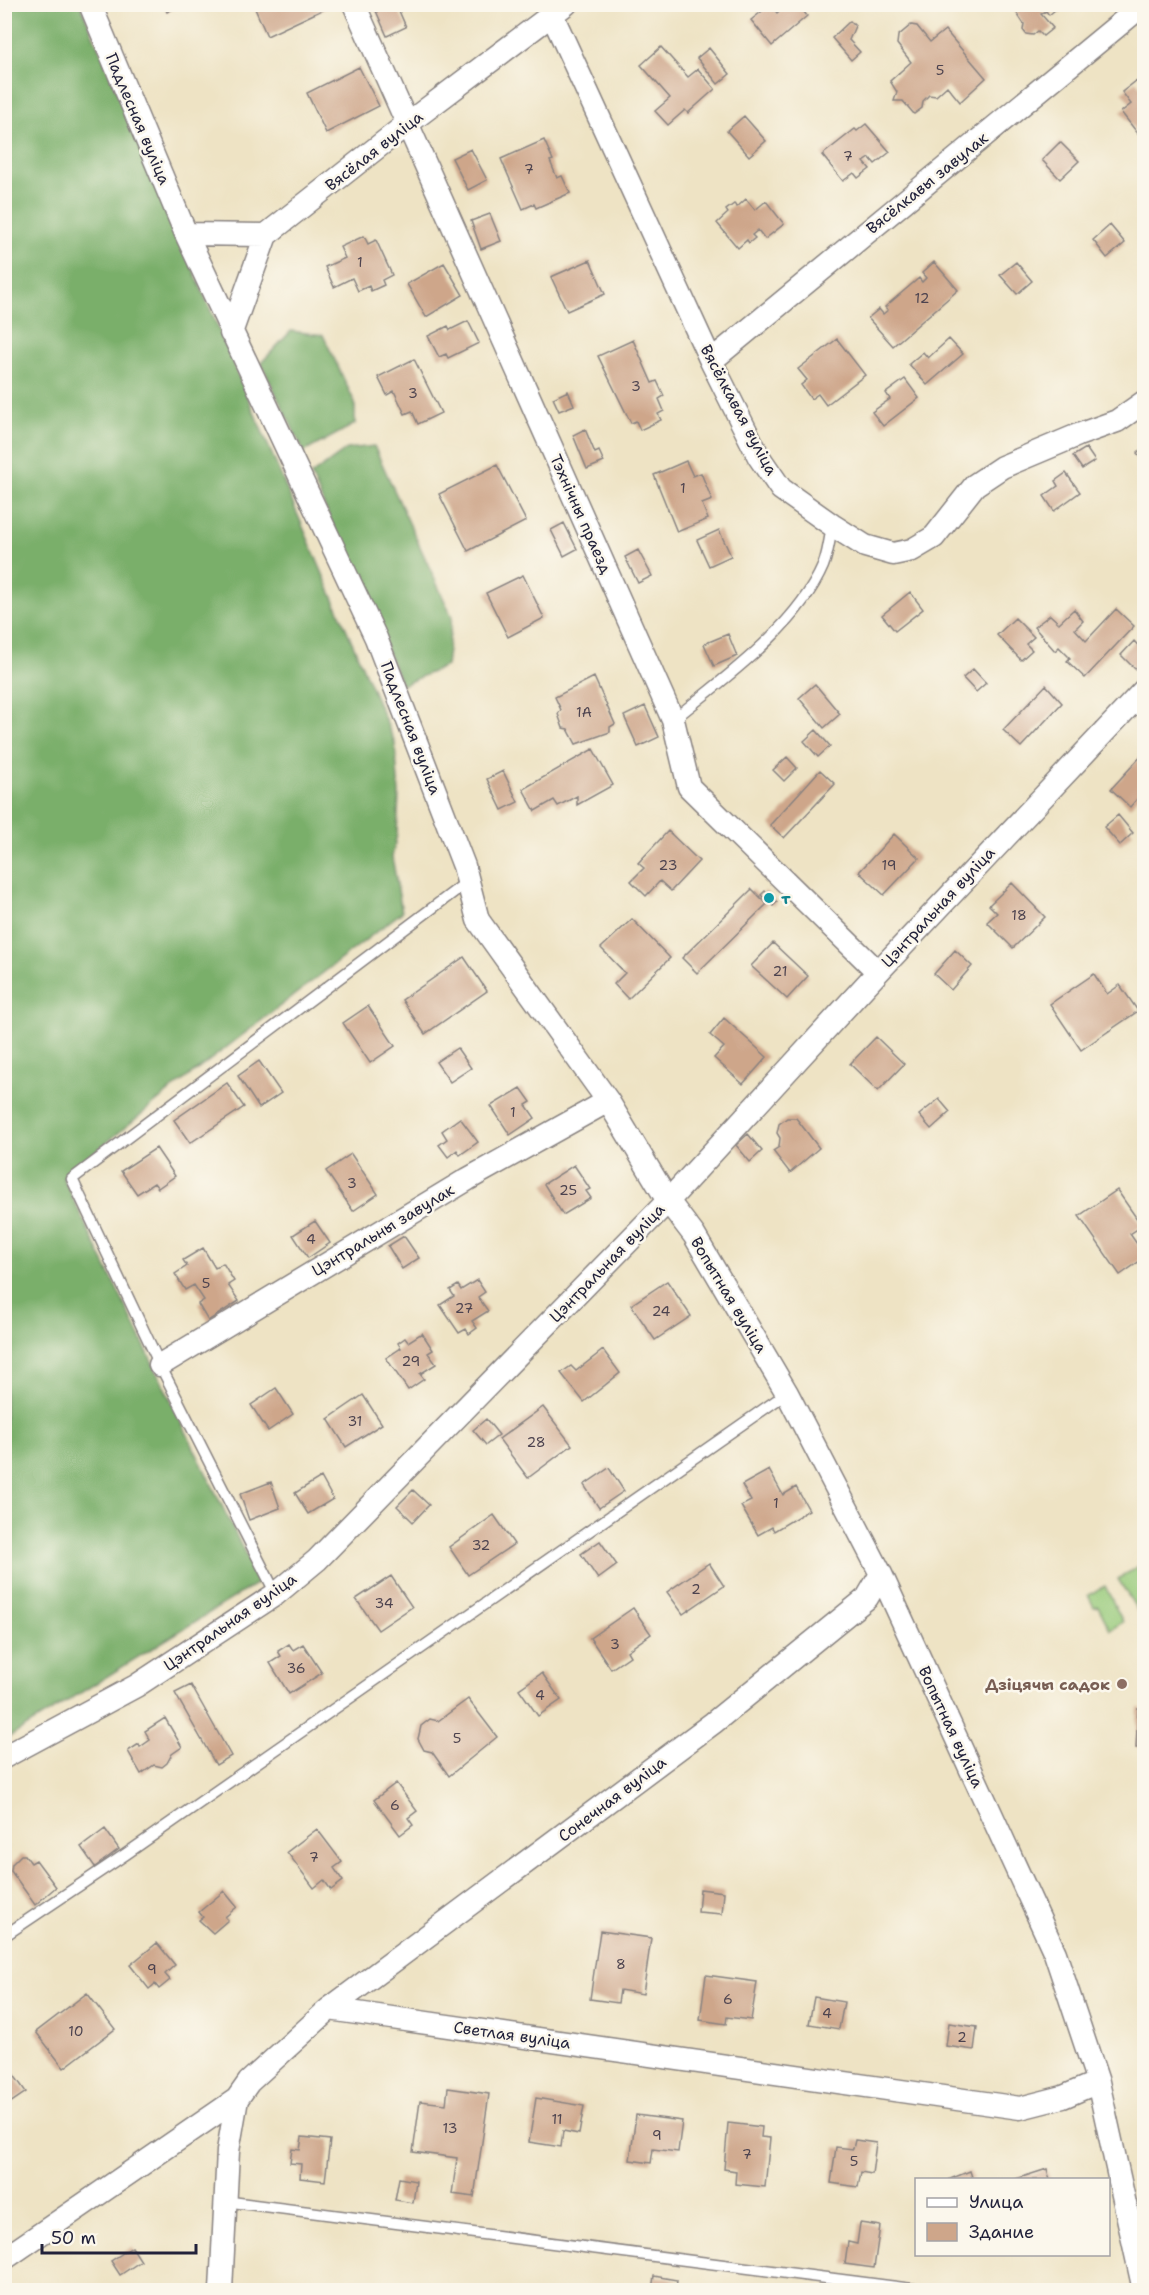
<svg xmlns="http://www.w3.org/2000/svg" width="1149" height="2295" viewBox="0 0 1149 2295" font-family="'Shantell Sans',sans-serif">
<rect width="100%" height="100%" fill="#fbf7ec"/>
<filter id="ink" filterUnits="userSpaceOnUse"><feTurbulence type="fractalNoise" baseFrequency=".0167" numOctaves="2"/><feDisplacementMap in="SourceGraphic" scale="12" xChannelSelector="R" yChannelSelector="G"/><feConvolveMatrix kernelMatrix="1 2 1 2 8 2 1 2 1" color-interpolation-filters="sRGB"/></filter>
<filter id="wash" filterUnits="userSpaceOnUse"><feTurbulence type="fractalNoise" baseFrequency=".008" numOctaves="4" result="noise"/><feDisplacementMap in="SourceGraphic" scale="24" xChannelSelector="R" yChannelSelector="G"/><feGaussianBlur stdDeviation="1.35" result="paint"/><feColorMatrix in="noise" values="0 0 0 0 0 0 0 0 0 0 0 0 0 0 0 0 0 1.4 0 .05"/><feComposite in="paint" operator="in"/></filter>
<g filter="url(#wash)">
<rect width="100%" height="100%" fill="#eee3c4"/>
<path fill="#99cb7b" stroke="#5e765b" stroke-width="1.5" d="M1142,1564L1144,1568V1609L1139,1613L1118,1579Z
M1105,1586L1123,1622L1110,1630L1098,1606L1094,1607L1088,1595Z"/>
<path fill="#7aaf6b" stroke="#4e6853" stroke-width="1.5" d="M80,4L395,743L399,793L397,834L392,857L402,912L175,1087L63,1178L259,1582L5,1740L4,5Z
M291,331L323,335L355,403V424L304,452L261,363Z
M374,446L452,617L446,666L402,685L311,475L347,449Z"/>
<g id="blocks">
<path fill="#cea68a" d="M163,4H183L167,12Z
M253,4H335L267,36Z
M373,4H396L406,27L387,36Z
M441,4H454L447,11Z
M787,4H798L807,16L772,46L751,20L770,5L777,13Z
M1019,4H1062L1049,15L1046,11L1041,14L1053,28L1043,36L1038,31L1033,35L1026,34L1023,30L1024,24L1016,12L1015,8Z
M850,21L855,26L849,40L860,52L851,60L832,38Z
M911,25L917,26L930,42L945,30L986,78L960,102L947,86L936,96L929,95L923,101L922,108L914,114L903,101H894L897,92L890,81L911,62L897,44L898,36Z
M661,47L688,77L698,69L715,89L688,113L685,110L668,125L655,111L670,98L641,65Z
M709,48L730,74L718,84L697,58Z
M359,67L379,106L326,133L307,93Z
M1136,81L1144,91L1143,140L1121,112L1131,104L1122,92Z
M744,116L766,141L749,156L727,131Z
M866,124L890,152L875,164L870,158L864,162L870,169L858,178L854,173L843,181L822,155L855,129L857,131Z
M544,140L553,160L550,161L557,178L562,176L570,193L536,208L534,204L523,209L501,159Z
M1060,142L1079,161L1060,179L1042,160Z
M471,149L487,180L468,190L452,158Z
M746,199L755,210L766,201L784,224L765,239L758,230L752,235L755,238L749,243L747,240L738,248L717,223L728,213L726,210L734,204L737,207Z
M490,214L501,241L481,249L471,221Z
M1110,225L1125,243L1107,258L1093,240Z
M364,236L368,244L376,240L392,275L382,280L384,285L371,291L369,286L358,291L352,278L334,287L325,267L345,258L340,247Z
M590,260L605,294L567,311L551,277Z
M934,262L958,290L893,346L868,318L879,309L883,314L888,310L885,307L919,278L922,282L926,278L922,273Z
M1016,262L1032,281L1017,294L1000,275Z
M444,263L463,295L426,317L407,284Z
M468,321L479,343L448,358L446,354L439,357L428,336L448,326L450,330Z
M837,339L865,375L826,405L818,394L811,399L801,385L807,380L798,369Z
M949,339L963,354L927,385L909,364L923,352L928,358Z
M633,340L652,383L657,381L664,396L659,399L664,411L658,414L661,420L640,430L636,421L631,423L598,356Z
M414,359L441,413L418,424L412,411L405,414L394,391L387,395L378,377Z
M905,379L919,398L883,426L872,412L890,399L886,393Z
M568,391L574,405L559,411L553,398Z
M585,429L595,453L599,451L604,462L587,469L573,435Z
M1144,446V461L1137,453Z
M1086,448L1095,461L1082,469L1073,456Z
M686,461L693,476L701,473L712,500L702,504L708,519L677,532L654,475Z
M497,465L526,521L468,551L439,494Z
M1066,473L1080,492L1054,511L1044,496L1058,486L1055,481Z
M564,523L577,549L564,556L551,530Z
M719,530L731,556L709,566L697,540Z
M638,550L652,576L638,583L625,557Z
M523,575L544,618L508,637L486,593Z
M910,592L923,609L895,631L882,615Z
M1074,609L1083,621L1075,629L1086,641L1116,609L1134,626L1085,678L1067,661L1070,658L1059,647L1055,651L1034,627L1050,615L1059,623Z
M1015,618L1034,637L1026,644L1032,650L1021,660L997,635Z
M728,634L737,656L714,666L704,644Z
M1134,641L1144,652V659L1135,669L1121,655Z
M973,669L986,683L976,692L963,678Z
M594,677L615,724L610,727V732L576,744L568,729L563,728L558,714L561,710L555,697Z
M815,684L840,714L824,728L799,698Z
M1046,685L1062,703L1021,747L1003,730Z
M645,706L659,737L638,747L624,716Z
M816,730L830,746L818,757L804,741Z
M593,749L613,785L577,805V796L558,806L554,800L535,811L523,789Z
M1144,753V791L1130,807L1111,789Z
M787,757L797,768L784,781L773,770Z
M820,770L835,784L784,838L770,825Z
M503,771L518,802L502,810L487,779Z
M1118,815L1133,833L1120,845L1104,827Z
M668,831L699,861L671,891L660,881L646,896L631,881L644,868L638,863Z
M894,834L919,858L884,895L859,872Z
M1012,883L1045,917L1013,948L987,922L997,913L989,905Z
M752,889L767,904L697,973L682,958Z
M765,891L777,902L773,906L761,895Z
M632,919L670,958L628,999L614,984L625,973L601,948Z
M773,943L808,976L787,999L751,966Z
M955,950L972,966L951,990L934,974Z
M464,957L487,991L425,1034L402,1000Z
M1094,974L1107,994L1120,985L1138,1011L1081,1050L1050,1004Z
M368,1006L395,1046L370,1063L343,1023Z
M724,1018L767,1057L743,1084L714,1058L724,1047L710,1035Z
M876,1037L904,1064L878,1091L850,1064Z
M457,1048L471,1068L450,1082L436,1062Z
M259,1061L281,1093L259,1108L238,1076Z
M227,1083L244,1107L190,1143L174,1120Z
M521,1088L531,1102L526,1105L535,1118L510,1135L491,1106Z
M939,1099L950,1112L931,1129L919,1115Z
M460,1118L478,1142L460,1155L457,1150L448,1157L439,1145L447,1139L442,1131Z
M787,1118H796L819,1148L790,1173L773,1151L779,1147L780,1138L777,1133L779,1124Z
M748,1134L762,1151L750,1162L736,1145Z
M156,1148L175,1176L158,1188L154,1183L137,1194L121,1171Z
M351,1154L378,1194L353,1211L326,1171Z
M574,1165L590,1189L586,1191L591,1198L563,1215L544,1184Z
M1117,1190L1142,1226L1130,1234L1144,1254V1258L1120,1275L1079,1216Z
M315,1221L330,1243L308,1258L293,1235Z
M404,1236L419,1258L402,1269L388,1246Z
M203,1248L215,1268L223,1263L234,1281L228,1285L239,1301L208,1321L198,1304L204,1300L194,1285L185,1290L175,1274L187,1266L183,1260Z
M477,1280L485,1292L478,1297L488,1311L472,1321L477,1328L469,1334L466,1329L459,1333L440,1305L454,1296L450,1290L458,1285L461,1290Z
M667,1281L691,1316L655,1340L631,1305Z
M422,1333L433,1350L428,1353L436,1364L420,1374L424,1379L408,1390L386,1358L401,1348L398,1343L405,1338L408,1342Z
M603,1350L620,1373L584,1402L561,1373L571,1366L576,1371Z
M276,1388L293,1414L268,1431L251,1405Z
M363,1395L382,1424L346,1447L328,1419Z
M543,1407L572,1445L528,1478L499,1439Z
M486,1419L499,1435L486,1445L473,1430Z
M609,1468L624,1491L599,1508L584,1485Z
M769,1470L783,1495L796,1487L809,1510L774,1531L772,1527L758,1535L741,1506L751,1501L742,1485Z
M321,1477L333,1499L308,1514L295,1493Z
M271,1482L280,1508L249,1520L240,1494Z
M413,1490L429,1505L413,1522L397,1506Z
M494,1515L514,1544L468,1575L449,1547Z
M600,1541L617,1565L598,1579L581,1554Z
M709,1563L724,1586L683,1614L667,1592Z
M391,1576L412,1607L378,1630L356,1599Z
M633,1608L651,1634L627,1651L630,1656L611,1669L590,1638Z
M289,1644L293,1650L303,1644L322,1673L289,1694L270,1663L281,1656L278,1651Z
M542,1673L561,1700L538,1716L519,1689Z
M191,1685L231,1756L216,1765L175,1693Z
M468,1699L497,1737L449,1776L432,1752L424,1750L418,1739L421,1726L430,1719L438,1721Z
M1138,1708L1144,1709V1748H1136Z
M165,1718L182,1747L172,1754L167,1763L162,1767L154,1765L141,1774L128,1751L139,1744L140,1747L150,1740L145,1731Z
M396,1783L417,1811L408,1818L413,1825L400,1835L374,1800Z
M105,1829L119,1849L95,1867L81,1847Z
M317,1829L342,1862L334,1868L343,1881L331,1890L324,1880L314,1888L287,1852Z
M21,1855H25L31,1863L36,1860L56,1887L35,1905L11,1871L12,1864Z
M700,1889L724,1892L722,1914L698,1912Z
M224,1891L237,1907L225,1917L228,1920L213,1933L199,1920L203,1917L199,1912Z
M600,1931L651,1938L643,1994L620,1990L618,2003L590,1999Z
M157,1943L175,1965L165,1974L170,1980L159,1989L155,1984L149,1989L130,1965Z
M706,1975L757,1982L751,2020L727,2017L726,2024L700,2020Z
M87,1993L115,2029L64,2068L36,2032Z
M814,1997L844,2002L839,2029L809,2024Z
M949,2023L977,2027L974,2050L946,2046Z
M4,2061L26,2092L4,2107Z
M448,2088L489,2094L474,2197L452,2194L457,2158L413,2152L420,2101L446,2104Z
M536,2098L584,2106L579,2134L563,2131L561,2147L529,2142Z
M636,2115L682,2121L678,2152L653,2149L651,2163L630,2160Z
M728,2123L762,2127L761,2137L770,2138L765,2187L735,2184L736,2171L724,2169Z
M302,2137L330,2140L325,2181L300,2178L301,2164L290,2163L292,2149L300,2150Z
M855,2140L876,2143L872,2174L861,2172L858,2187L831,2183L836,2147L853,2149Z
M1047,2169L1050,2180H1016V2179Z
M970,2171L973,2180H950V2179Z
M399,2178L416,2181L413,2203L395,2200Z
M860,2223L880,2226L874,2268L845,2264L848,2242L857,2244Z
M132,2247L141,2261L120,2275L111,2261Z
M654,2276L677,2280L676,2290H652Z"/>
</g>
</g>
<g filter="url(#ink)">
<use href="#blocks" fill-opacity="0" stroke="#888280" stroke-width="1.5"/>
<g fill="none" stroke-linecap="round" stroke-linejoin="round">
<g stroke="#888280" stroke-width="13">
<path id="service" d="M673,720C723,679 797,627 823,566C828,554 830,538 832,525
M276,1594L160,1365L72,1179L467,882
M4,1936L126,1854L787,1393
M224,2201L920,2290"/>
</g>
<g stroke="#888280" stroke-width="25">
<path id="minor" d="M90,4L186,234L376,638L464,866L478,920L608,1101L668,1201L694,1235L787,1393L881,1574L1055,1953L1098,2082L1144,2290
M354,4L673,720L689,787L878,972
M547,4L711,361L759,457L781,489L832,525L865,546L893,554L912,550L934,537L975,485L1002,467L1078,435L1117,421L1144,402
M186,234L266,235
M231,333L266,235L407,124L566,4
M711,361L1144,4
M160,1365L468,1179L608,1101
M4,1757L136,1686L276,1594L317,1560L668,1201L878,972L1144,690
M329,2009L1020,2108L1063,2097L1098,2082
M4,2259L237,2099L249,2082L329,2009L713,1723L867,1598L881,1574
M221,2290L228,2151L237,2099"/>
</g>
<use href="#service" stroke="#fff" stroke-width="10"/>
<use href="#minor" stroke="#fff" stroke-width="22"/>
</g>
</g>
<circle fill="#0f9aa8" stroke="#fbf7ec" stroke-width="2" cx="769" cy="898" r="6"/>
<circle fill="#8d6e63" stroke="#fbf7ec" stroke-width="2" cx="1122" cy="1684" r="6"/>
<g text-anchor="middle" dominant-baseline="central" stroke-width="5" stroke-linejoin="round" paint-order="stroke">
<g font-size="14" fill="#4d434f">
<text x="940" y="70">5</text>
<text x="848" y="156">7</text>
<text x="529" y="169">7</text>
<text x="360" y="262">1</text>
<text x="922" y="298">12</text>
<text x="636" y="386">3</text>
<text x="413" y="393">3</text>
<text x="683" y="488">1</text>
<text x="584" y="712">1А</text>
<text x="668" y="865">23</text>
<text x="889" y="865">19</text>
<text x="1019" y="915">18</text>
<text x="780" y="971">21</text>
<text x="513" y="1112">1</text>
<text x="352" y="1183">3</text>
<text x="568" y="1190">25</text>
<text x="311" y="1239">4</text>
<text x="206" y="1283">5</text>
<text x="464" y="1308">27</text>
<text x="661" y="1311">24</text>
<text x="411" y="1361">29</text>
<text x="355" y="1421">31</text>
<text x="536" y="1442">28</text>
<text x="776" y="1503">1</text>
<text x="481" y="1545">32</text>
<text x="696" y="1589">2</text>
<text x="384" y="1603">34</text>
<text x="615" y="1644">3</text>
<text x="296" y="1668">36</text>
<text x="540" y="1695">4</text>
<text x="457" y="1738">5</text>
<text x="395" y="1805">6</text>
<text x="314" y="1857">7</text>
<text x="621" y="1964">8</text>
<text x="152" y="1969">9</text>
<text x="728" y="1999">6</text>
<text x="827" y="2013">4</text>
<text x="76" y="2031">10</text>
<text x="962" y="2037">2</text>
<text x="557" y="2119">11</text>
<text x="450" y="2128">13</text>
<text x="657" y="2135">9</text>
<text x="747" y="2154">7</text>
<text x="854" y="2161">5</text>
</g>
<g font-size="16" fill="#22223b" stroke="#fbf7ec">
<text transform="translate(138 119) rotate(67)">Падлесная вуліца</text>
<text transform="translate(374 151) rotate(-38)">Вясёлая вуліца</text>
<text transform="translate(927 183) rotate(-39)">Вясёлкавы завулак</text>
<text transform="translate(739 410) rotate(62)">Вясёлкавая вуліца</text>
<text transform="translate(581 514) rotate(66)">Тэхнічны праезд</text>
<text transform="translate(411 728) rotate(69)">Падлесная вуліца</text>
<text transform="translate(938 907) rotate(-47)">Цэнтральная вуліца</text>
<text transform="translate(383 1230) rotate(-31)">Цэнтральны завулак</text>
<text transform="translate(607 1263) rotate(-46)">Цэнтральная вуліца</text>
<text transform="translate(729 1295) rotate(59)">Вопытная вуліца</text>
<text transform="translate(230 1622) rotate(-35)">Цэнтральная вуліца</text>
<text transform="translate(951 1727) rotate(65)">Вопытная вуліца</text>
<text transform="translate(612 1799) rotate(-37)">Сонечная вуліца</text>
<text transform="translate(512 2035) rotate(8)">Светлая вуліца</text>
</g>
<g font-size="16" font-weight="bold" fill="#0d838f" stroke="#fbf7ec" text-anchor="start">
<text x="781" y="898">т</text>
</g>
<g font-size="16" font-weight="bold" fill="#785e54" stroke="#fbf7ec" text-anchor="end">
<text x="1110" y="1684">Дзіцячы садок</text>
</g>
</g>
<rect width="1149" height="2295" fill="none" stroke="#fbf7ec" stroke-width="24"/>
<rect x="915" y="2178" width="195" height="78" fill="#fbf7ec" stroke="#a4a2a5" stroke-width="1.5"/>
<rect x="927" y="2198" width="30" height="9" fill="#ffffff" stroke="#a4a2a5" stroke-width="1.5"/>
<text x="969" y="2208" font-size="18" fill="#22223b">Улица</text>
<rect x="927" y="2223" width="30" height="18" fill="#cea68a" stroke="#a4a2a5" stroke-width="1.5"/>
<text x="969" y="2238" font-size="18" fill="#22223b">Здание</text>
<path d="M42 2244v9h154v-9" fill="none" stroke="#22223b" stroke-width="3"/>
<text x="51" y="2244" font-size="18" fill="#22223b" stroke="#fbf7ec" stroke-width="4.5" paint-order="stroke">50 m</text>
</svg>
